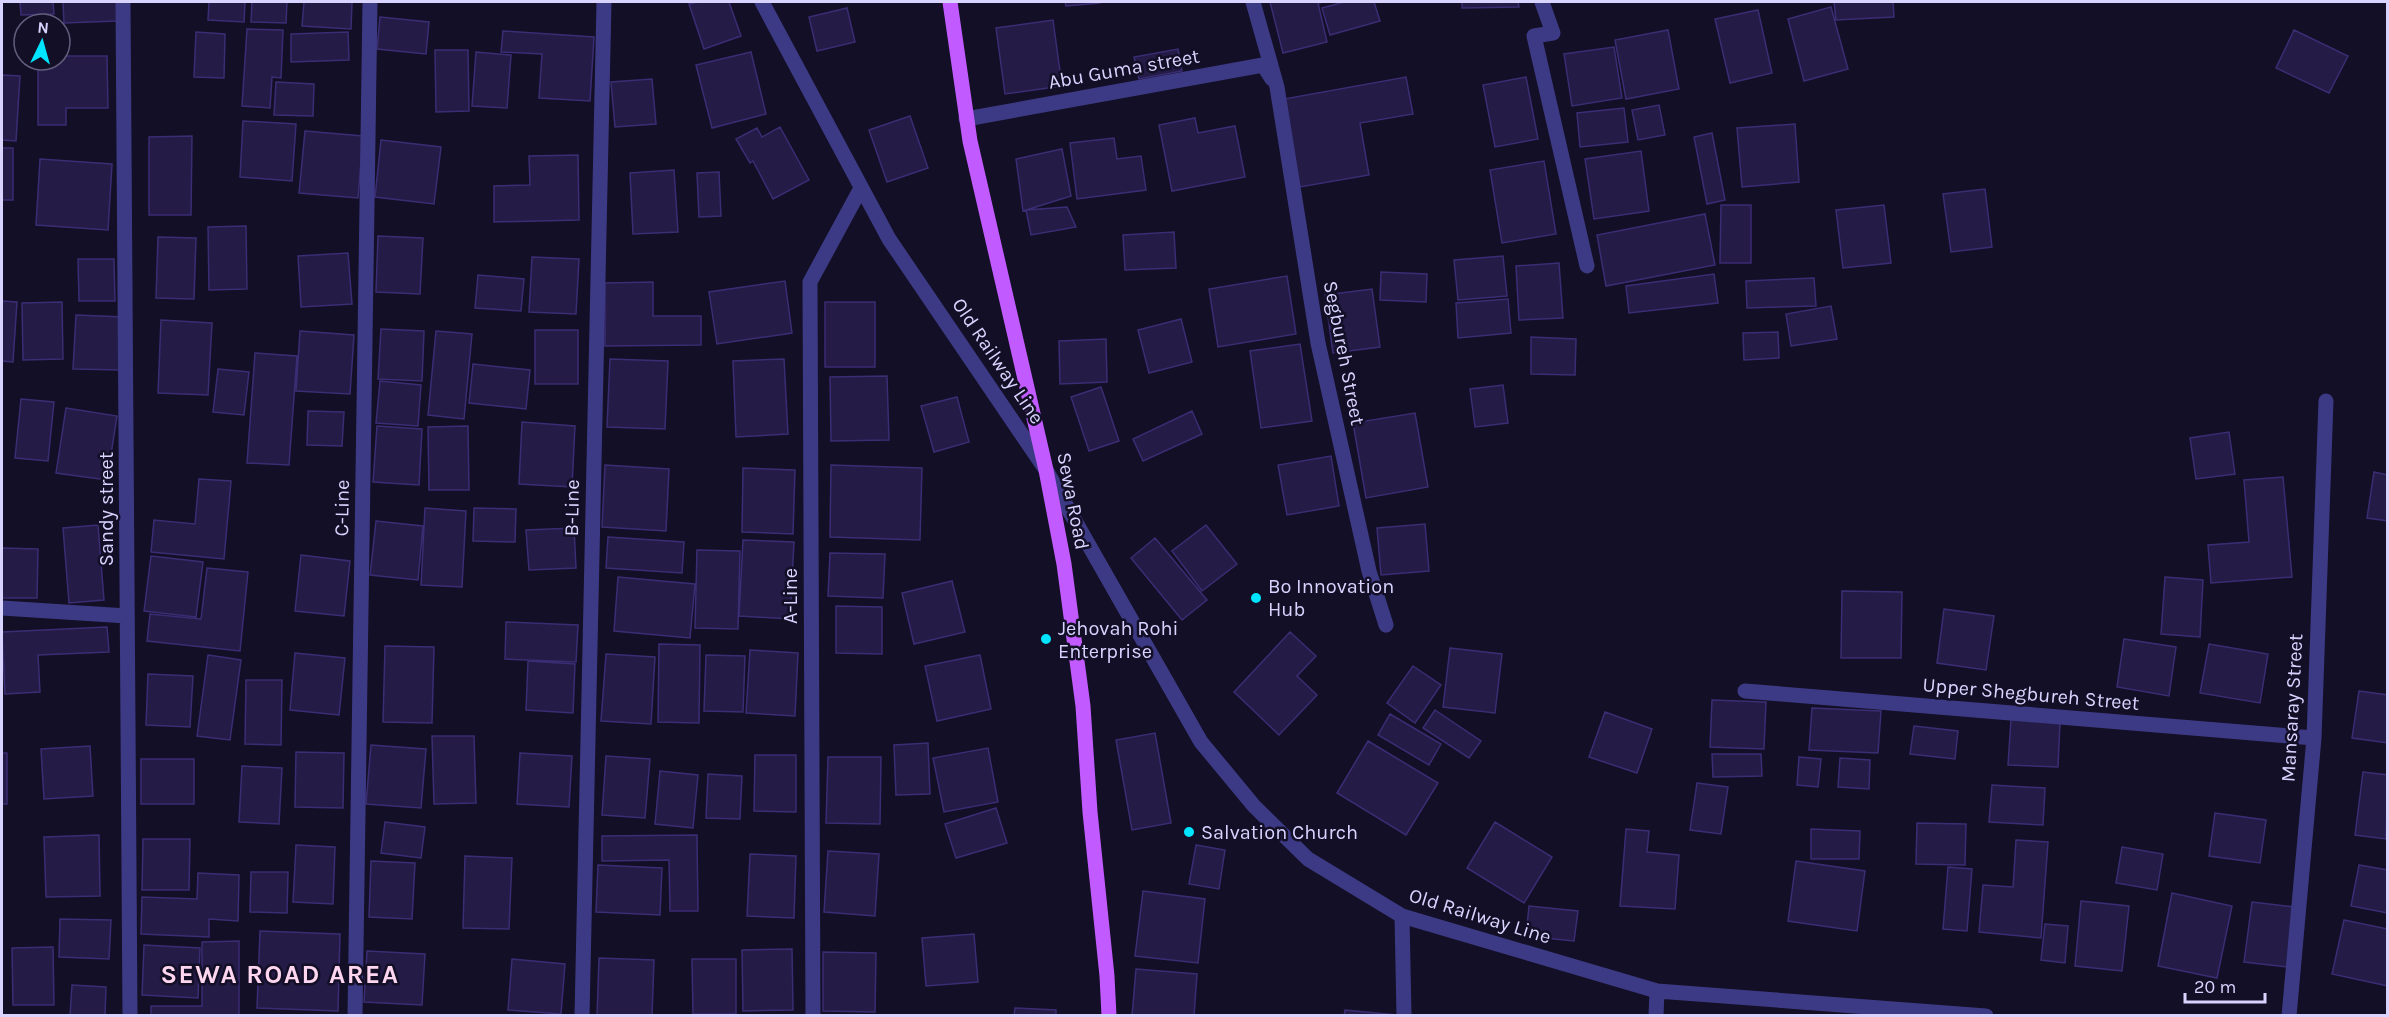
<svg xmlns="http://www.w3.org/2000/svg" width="2389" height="1017" viewBox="0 0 2389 1017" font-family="Karla,sans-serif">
<rect width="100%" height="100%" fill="#130f26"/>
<path fill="#241b47" stroke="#3b2d73" stroke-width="1.5" d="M20,2H53L54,14L21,15Z
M63,2H117V21L64,23Z
M209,2H245L244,22L208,20Z
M252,2H287L286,23L251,22Z
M304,2H352L351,29L302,26Z
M698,2H729L741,36L704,49L689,4Z
M1065,2H1100V3L1066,6Z
M1270,2H1324L1318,3L1327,42L1283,53Z
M1344,2H1374L1380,21L1330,35L1322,8Z
M1462,2H1518L1519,7L1462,8Z
M1834,2H1893L1894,17L1836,20Z
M1831,7L1848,69L1804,81L1788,19Z
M847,8L855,42L817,51L809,17Z
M1758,10L1772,73L1730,83L1715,19Z
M380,17L429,22L426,54L377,49Z
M1053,20L1062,86L1005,94L996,28Z
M247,29L283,30L281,78L272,77L270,108L242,106Z
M1668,30L1679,89L1626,99L1615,40Z
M2294,30L2348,56L2329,93L2276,68Z
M503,31L594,37L590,101L539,98L542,54L501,52Z
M196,32L225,34L224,78L194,77Z
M348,32L349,60L291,62V34Z
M1614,47L1622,98L1572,106L1564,54Z
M1178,49L1182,71L1139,79L1134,57Z
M435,50H468L469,111L436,112Z
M476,52L511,55L507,108L472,106Z
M751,52L766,114L712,128L696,65Z
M60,56H107L108,108H66V125H38V60H60Z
M2,75L20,76L16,141L2,140Z
M1406,77L1413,114L1360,123L1369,175L1300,187L1284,99Z
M1526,77L1538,139L1495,147L1483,85Z
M652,79L656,124L615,127L611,82Z
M276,82L314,84L313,116L274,115Z
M1659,105L1665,135L1638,140L1632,110Z
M1624,108L1628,142L1580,147L1577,113Z
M910,116L928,168L887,182L869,130Z
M1195,118L1198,133L1235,126L1245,177L1172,191L1159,125Z
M243,121L296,124L292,181L240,177Z
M1795,124L1799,182L1742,187L1737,128Z
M780,127L809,180L773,199L753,161L750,163L736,139L757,128L762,137Z
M305,131L363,136L358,198L299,193Z
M1712,133L1725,200L1707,204L1694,137Z
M192,136L191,215H149V137Z
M1114,138L1117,159L1141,156L1146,190L1077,199L1070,143Z
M381,140L441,147L434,204L375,197Z
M2,148H13V200H2Z
M1062,149L1071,196L1023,211L1016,159Z
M1641,151L1649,211L1594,219L1585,159Z
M578,155L579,220L494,222V186L530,185L529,156Z
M40,159L112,164L108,230L36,225Z
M1544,161L1556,234L1502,243L1490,170Z
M674,170L678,232L633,234L630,173Z
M719,172L721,216L699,217L697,173Z
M1985,189L1992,247L1951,252L1943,194Z
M1721,205H1751V263H1720Z
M1884,205L1891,263L1843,268L1836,210Z
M1067,207L1076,227L1031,235L1026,210Z
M1705,214L1715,265L1606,286L1597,235Z
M246,226L247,289L209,290L208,227Z
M1174,232L1176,268L1125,270L1123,235Z
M378,236L423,238L420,294L376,292Z
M158,237L196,238L194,299L156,298Z
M348,253L352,304L301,307L298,256Z
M1503,256L1507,296L1458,300L1454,260Z
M532,257L579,259L576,314L529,312Z
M78,259H114L115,301H79Z
M1559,263L1563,318L1519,320L1516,266Z
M1381,272L1427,274L1426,302L1380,300Z
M1714,274L1718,303L1629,313L1626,286Z
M478,275L524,279L521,311L475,308Z
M1287,276L1296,334L1218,347L1209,289Z
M1814,278L1816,306L1747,308L1746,281Z
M785,281L792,333L717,344L709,292Z
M653,282V316H701V345L605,346V283Z
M1372,289L1380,347L1333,353L1325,295Z
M1508,299L1511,333L1458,338L1456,303Z
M2,301L17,302L13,362L2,361Z
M62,302L63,359L23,360L22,303Z
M825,302H875V367H825Z
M1831,306L1837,339L1791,346L1786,314Z
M76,315L124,317L122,370L73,369Z
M1181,319L1192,362L1149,373L1138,330Z
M161,320L212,323L208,395L158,393Z
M381,329L424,331L422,381L378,379Z
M535,330H578V384H535Z
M300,331L354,335L350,394L296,391Z
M436,331L472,334L464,419L428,415Z
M1778,332L1779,358L1744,360L1743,333Z
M1531,337L1576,339L1575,375L1531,374Z
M1106,339L1107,382L1060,384L1059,341Z
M1300,344L1312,421L1261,428L1250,351Z
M255,353L297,356L289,465L247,463Z
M610,359L668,361L665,429L607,427Z
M784,359L788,434L736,437L733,361Z
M473,364L530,370L526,409L469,403Z
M218,369L249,372L244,415L213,412Z
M887,376L889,440L831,441L830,377Z
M380,381L421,385L418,426L376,423Z
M1503,385L1508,423L1475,427L1470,389Z
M1101,387L1119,441L1089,451L1071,397Z
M957,397L969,442L934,452L921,406Z
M21,399L54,402L48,461L15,458Z
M66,408L117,416L107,480L56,473Z
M308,411L344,412L342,446L307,445Z
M1192,411L1202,434L1143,461L1133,439Z
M1415,413L1428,487L1366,498L1353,423Z
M522,422L575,426L572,487L519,484Z
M377,426L422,429L419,485L373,482Z
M468,426L469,490H429L428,427Z
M2229,432L2235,474L2196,479L2190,438Z
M1331,456L1339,506L1287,515L1278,465Z
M605,465L669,469L666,531L602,527Z
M831,465L922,468L920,540L830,537Z
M743,468L795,470L793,534L742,532Z
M2374,472L2388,475V521L2367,518Z
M2283,477L2292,577L2211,583L2208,545L2249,542L2244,480Z
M199,479L231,481L224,559L151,552L154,520L195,524Z
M425,508L466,511L462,587L421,585Z
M474,508L516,509L515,542L473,541Z
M376,521L423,526L418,580L370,575Z
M1425,524L1429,571L1381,575L1377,528Z
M98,525L104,600L69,603L63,528Z
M1206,525L1237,564L1202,591L1172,551Z
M574,528L576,568L529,570L526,530Z
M608,537L684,542L682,573L606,568Z
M1155,538L1207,600L1182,620L1131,558Z
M743,540L794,542L790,619L739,616Z
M2,548L38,549L37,598H2Z
M697,550L740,551L738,629L695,628Z
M830,553L885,554L883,598L828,596Z
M301,555L350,561L344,616L295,611Z
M151,556L203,562L196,617L144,611Z
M207,568L248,572L240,651L147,641L150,614L201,619Z
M618,577L695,584L690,638L614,631Z
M2165,577L2203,580L2200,637L2161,634Z
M952,581L965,632L914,644L902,593Z
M1842,591L1902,592L1901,658H1841Z
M836,606L882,607V654L836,653Z
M1944,609L1994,616L1986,670L1937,663Z
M506,622L578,625L576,662L505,659Z
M107,627L109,652L38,655L40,692L5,694L2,632Z
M1290,632L1316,656L1297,676L1317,695L1279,735L1234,692Z
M2124,639L2176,647L2169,696L2117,687Z
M659,644L700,645L699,723L658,722Z
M2209,644L2268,654L2260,703L2200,693Z
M385,646L434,647L432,723L383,722Z
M1450,648L1502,654L1495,713L1443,707Z
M750,650L798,653L795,716L746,713Z
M295,653L345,658L339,715L290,710Z
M606,654L655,657L651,724L601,721Z
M208,655L241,660L230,740L197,736Z
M706,655L745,656L743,712L704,711Z
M980,655L991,709L937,721L925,666Z
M528,661L575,664L573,713L526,710Z
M1413,666L1441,685L1415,723L1387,703Z
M148,674L193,676L190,727L146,725Z
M246,680H282L281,745L245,744Z
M2359,691L2388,695V743L2352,738Z
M1712,700L1766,702L1764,749L1710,747Z
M1812,708L1881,711L1878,753L1809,750Z
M1435,710L1481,741L1469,758L1423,728Z
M1605,712L1652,729L1637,773L1589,757Z
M1390,714L1441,744L1429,765L1378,735Z
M2011,719L2060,722L2058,767L2008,765Z
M1914,726L1958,731L1955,759L1910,754Z
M1155,733L1171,823L1132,830L1116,740Z
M432,736H474L476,803L434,804Z
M1368,741L1438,783L1406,835L1337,793Z
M928,743L930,794L896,795L894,745Z
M371,745L426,749L421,808L366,804Z
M90,746L93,796L44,799L41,749Z
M988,748L998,802L944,812L933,758Z
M296,752L344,753L343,808L295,807Z
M2,753H7V804H2Z
M520,753L572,756L569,807L517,804Z
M1712,754H1761L1762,776L1713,777Z
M755,755H796V812L754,811Z
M606,756L650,759L645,818L602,815Z
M828,757H881L880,824L826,823Z
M1799,757L1821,759L1818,787L1797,785Z
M1840,758L1870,760L1869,789L1838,787Z
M141,759H194V804H141Z
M242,766L282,768L279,824L239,822Z
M660,771L698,775L693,828L655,824Z
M2363,772L2388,775L2386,839L2355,835Z
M708,774L742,776L740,819L706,818Z
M1697,783L1728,787L1721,834L1690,830Z
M1992,785L2045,788L2043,825L1989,822Z
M996,808L1007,843L956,858L945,824Z
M2215,813L2266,820L2260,863L2209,856Z
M385,822L425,827L421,858L381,853Z
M1495,822L1552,857L1524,903L1467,868Z
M1917,823L1966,824L1965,865L1916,864Z
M1626,829L1649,831L1647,852L1679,855L1675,909L1620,906Z
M1811,829L1860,831L1859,859H1811Z
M99,835L100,896L46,897L44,837Z
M697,835L698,911H670L669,860L602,861V836Z
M143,839H190L189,890H142Z
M2016,840L2048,842L2041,938L1979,932L1983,885L2013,887Z
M296,845L335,847L333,904L293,902Z
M1196,845L1225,850L1219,889L1189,884Z
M2122,847L2163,854L2157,890L2116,883Z
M828,851L879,854L875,916L824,912Z
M750,854L796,856L794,918L747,916Z
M465,856L512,858L509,929L463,928Z
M371,861L415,863L412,919L369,917Z
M1796,861L1865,871L1857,931L1788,921Z
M598,865L662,868L660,915L596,912Z
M2359,865L2388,870V913L2351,906Z
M1948,867L1972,869L1967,931L1943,929Z
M251,872H288L287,913L250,912Z
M198,873L239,875L238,921L209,919V937L141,934L142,897L197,899Z
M1143,891L1205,899L1198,963L1135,956Z
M2172,893L2232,906L2217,978L2158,966Z
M2081,901L2129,906L2122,971L2075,966Z
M2252,902L2295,907L2287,967L2244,962Z
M1529,906L1578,911L1574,941L1526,936Z
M60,919L111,920L109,959L59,957Z
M2344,920L2388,929V986L2332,974Z
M2045,924L2068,926L2065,963L2041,960Z
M260,931L340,934L338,1011L257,1008Z
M974,934L978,982L926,986L922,938Z
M239,941V1016H151V1006H202V942Z
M144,945L200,948L198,998L142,995Z
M53,947L54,1005H13L12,948Z
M792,949L793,1010L743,1011L742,950Z
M367,951L425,954L422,1005L364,1002Z
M823,952L876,953L875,1012L823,1011Z
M599,958L654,960L652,1016H597Z
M512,959L565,964L561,1014L508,1010Z
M692,959H736V1014H693Z
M1136,969L1197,974L1194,1016H1132Z
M72,985L106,987L105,1016H70Z
M1015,1008L1056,1010V1016H1014Z
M1345,1010L1397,1015L1344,1016Z"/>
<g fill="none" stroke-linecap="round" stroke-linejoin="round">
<path stroke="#3d3a85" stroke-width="15" d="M123,2L130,1016
M762,2L889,239L1046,470L1201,742L1254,806L1308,859L1402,916L1657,991L1986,1016
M1253,2L1277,87L1318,343L1369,571L1386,625
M1542,2L1553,33L1534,36L1587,266
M966,119L1263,65L1272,79
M2,608L127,616
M1745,691L2314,738
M1402,916L1404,1016
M355,1016L370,2
M582,1016L604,2
M813,1016L810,282L861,188
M1656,1016L1657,991
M2289,1016L2314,738L2326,401"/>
<path stroke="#c25bff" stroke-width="15" d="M950,2L970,141L1046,470L1064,564L1083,706L1090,812L1107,976L1109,1016"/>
</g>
<g fill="#00e5ff" stroke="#130f26" stroke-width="2">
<circle cx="1256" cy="598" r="6"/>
<circle cx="1046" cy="639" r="6"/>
<circle cx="1189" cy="832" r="6"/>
</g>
<g text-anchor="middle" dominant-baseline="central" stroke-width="5" stroke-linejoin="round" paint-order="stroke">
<g font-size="20" fill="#d9d4ff" stroke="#130f26">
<text transform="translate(1124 69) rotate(-10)">Abu Guma street</text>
<text transform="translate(1344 353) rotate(79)">Segbureh Street</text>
<text transform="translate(998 361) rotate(56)">Old Railway Line</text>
<text transform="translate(1073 501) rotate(79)">Sewa Road</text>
<text transform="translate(342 508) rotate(-89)">C-Line</text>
<text transform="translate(572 508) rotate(-89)">B-Line</text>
<text transform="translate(106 509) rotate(-90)">Sandy street</text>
<text transform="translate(790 596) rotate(-90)">A-Line</text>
<text transform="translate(2031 694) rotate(5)">Upper Shegbureh Street</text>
<text transform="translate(2292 708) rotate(-87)">Mansaray Street</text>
<text transform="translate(1480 916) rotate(17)">Old Railway Line</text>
</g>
<g font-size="20" fill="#d9d4ff" stroke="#130f26" text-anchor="start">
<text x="1268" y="586">Bo Innovation<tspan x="1268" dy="23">Hub</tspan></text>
<text x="1058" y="628">Jehovah Rohi<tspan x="1058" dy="23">Enterprise</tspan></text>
<text x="1201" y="832">Salvation Church</text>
</g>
<g font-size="26" font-weight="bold" letter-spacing="1.5" fill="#ffd6f0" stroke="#130f26">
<text x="280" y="974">SEWA ROAD AREA</text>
</g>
</g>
<rect width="2389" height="1017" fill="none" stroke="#d9d4ff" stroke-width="6"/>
<g transform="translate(42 42) rotate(5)"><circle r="28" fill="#130f26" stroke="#625e7d" stroke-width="1.5"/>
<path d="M0-4.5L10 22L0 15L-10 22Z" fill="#00e5ff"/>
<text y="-9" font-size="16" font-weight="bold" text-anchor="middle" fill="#d9d4ff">N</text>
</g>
<path d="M2185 993v9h80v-9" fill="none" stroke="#d9d4ff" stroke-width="3"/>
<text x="2194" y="993" font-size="18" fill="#d9d4ff" stroke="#130f26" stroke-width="4.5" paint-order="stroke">20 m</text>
</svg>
